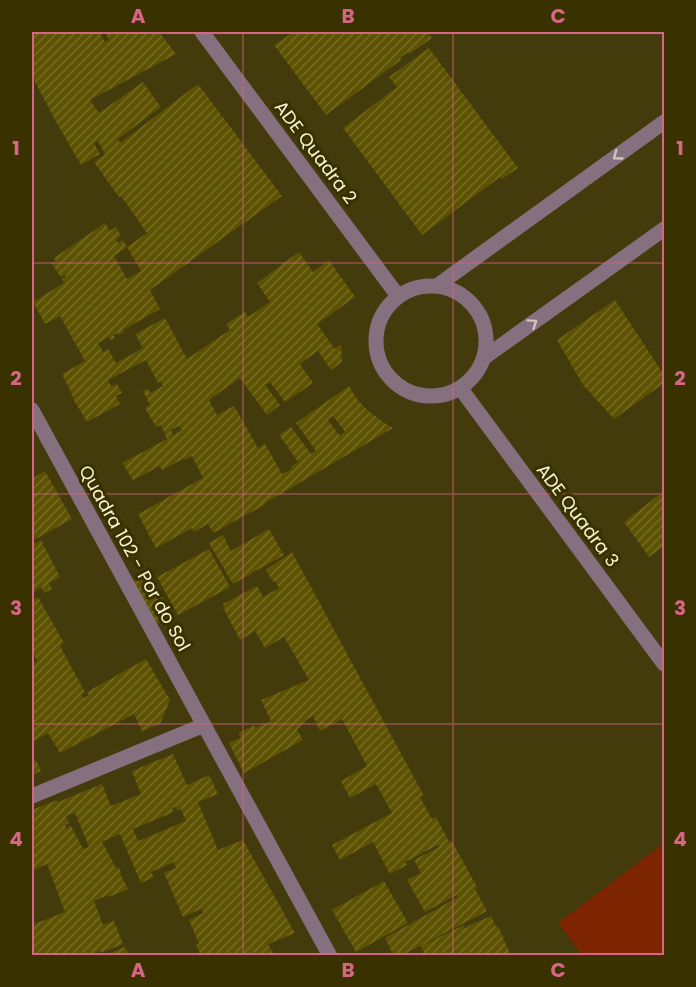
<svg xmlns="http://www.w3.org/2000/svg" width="696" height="987" viewBox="0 0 696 987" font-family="Poppins,sans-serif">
<defs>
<pattern id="building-hatch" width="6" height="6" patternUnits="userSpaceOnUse" patternTransform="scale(1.5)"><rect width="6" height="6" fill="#5d5102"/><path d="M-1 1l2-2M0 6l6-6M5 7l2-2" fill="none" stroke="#756b26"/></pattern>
</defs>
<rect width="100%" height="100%" fill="#433b0b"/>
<path fill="#7c2500" d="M664,843V955H582L558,923Z"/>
<path fill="url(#building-hatch)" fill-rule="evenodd" d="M32,32H104L100,33L105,42L109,40L105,32H159L176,54L90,100L99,113L143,82L161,107L118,139L120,143L198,84L282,196L150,290L160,309L123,330L124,332L119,335L118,333L113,335L115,338L111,340L109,337L98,343L103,352L108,349L116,363L143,348L135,334L165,318L187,359L230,330L226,324L245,312L248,317L270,302L257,283L299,252L313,272L329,260L355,297L317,324L335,349L341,345L342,362L331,370L318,351L300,364L313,383L285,402L270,382L265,385L280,405L267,415L240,378L209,400L217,415L234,406L258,448L265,444L282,474L292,469L291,467L298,462L279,435L291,427L311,454L316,451L296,423L349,386L357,399L367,410L383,422L393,428L265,503L266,504L213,533L208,524L194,532L192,528L156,548L138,514L203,478L192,456L184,460L183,459L162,470L160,466L133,480L122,463L167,439L161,425L156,427L145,408L150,405L143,391L148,389L150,393L163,386L160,381L158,383L146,360L108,380L111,386L117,384L122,393L116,396L120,404L87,422L73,399H74L62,374L85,361L60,316L45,324L33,302L64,283L62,279L66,277L65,275L61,277L51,263L56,261L54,258L105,223L110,231L116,227L121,236L116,239L118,243L123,240L127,247L114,256L127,279L141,271L127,247L147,233L121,196L119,197L94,162L105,154L98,141L94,143L100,154L81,165L54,118L32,76ZM333,416L345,432L340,436L328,420ZM179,426L182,430L173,435L171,430Z
M294,32H427L432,38L409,54L408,52L400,58L401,60L326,115L274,45Z
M429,48L518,168L502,179L500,177L422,235L343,128L397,87L389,77Z
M615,300L664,375V383L614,419L583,385L557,340Z
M45,471L72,519L32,541V479Z
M664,491V546L649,557L624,522Z
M269,529L284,555L233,584L209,543L223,535L231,551Z
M41,540L60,577L49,583L52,589L44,593L41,587L32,593V545Z
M209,549L230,587L178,615L157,577Z
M292,552L424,796L420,797L432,819L436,817L449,842L452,841L477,887L475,889L487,911L401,956H394L385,938L458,897L457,895L425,912L407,880L421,873L414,860L439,847L438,845L405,862L407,865L390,874L373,842L340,860L332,845L392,813L376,784L350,798L341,781L367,766L342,719L320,731L313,716L306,720L297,730L303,740L244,773L229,743L240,738L239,733L254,725L255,728L271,721L261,700L309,680L284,637L265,648L255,631L240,640L223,608L224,607L223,604L257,586L263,597L279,588L275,581L273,582L266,570Z
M150,572L172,616L155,625L133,581Z
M38,597L64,643L60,646L85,692L81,694L84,698L89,695L87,692L146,659L170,700L160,724L142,731L134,714L60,753L48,733L32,742V660L34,663L37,662L35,656L32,657V600Z
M173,754L187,785L209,775L218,794L198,802L218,850L243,840L295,933L268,944L275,956H201L196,945L199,944L189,920L203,913L201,909L183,917L164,873L176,868L174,862L151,872L154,877L141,883L120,834L102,842L116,868L119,867L121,873L120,874L128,889L109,897L108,895L94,901L103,925L114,921L123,944L101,953V951L91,954V956H32V925L65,912L47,864L32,871V810L57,800L58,802L102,784L111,806L141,794L132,771ZM176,807L177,811L181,809L186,821L138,841L133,829L174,812L172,808ZM75,813L89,847L83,849L71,826L66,828L65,825L69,823L66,816Z
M36,760L41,771L32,775V762Z
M384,881L408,923L356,952L332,910Z
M491,916L496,927L498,926L511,956H425L421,946L464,925L465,928L468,927V926Z
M125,947L129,956H105V955Z"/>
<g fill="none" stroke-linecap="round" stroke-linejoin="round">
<path stroke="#866f7e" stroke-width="15" d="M202,32L398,296
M438,285L664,122
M376 341a55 55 0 1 1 110 0a55 55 0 1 1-110 0Z
M485,357L664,229
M461,389L664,664
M32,410L330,956
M32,796L204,725"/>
</g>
<defs><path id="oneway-chevron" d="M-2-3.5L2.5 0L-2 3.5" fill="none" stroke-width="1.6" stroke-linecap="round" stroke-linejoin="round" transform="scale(1.5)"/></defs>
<g stroke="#d1c6b7">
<use href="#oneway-chevron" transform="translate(617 156) rotate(144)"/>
<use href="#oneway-chevron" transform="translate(533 323) rotate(-35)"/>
</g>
<path fill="none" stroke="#d66586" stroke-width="1.5" stroke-opacity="0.55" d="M243,32V956M453,32V956M32,263H664M32,494H664M32,724H664"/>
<g text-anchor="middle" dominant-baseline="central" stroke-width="6" stroke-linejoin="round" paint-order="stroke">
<g font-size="18" fill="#faf5d6" stroke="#393100">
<text transform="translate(316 152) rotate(53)">ADE Quadra 2</text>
<text transform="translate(578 515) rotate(53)">ADE Quadra 3</text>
<text transform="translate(135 558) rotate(61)">Quadra 102 - Por do Sol</text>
</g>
</g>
<rect width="696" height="987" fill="none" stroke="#393100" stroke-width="66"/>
<rect x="33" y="33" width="630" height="921" fill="none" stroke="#d66586" stroke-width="2"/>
<g font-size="20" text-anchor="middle" font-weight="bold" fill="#d66586">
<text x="138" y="23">A</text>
<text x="348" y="23">B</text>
<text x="558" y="23">C</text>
<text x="16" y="155">1</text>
<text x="680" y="155">1</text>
<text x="16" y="385">2</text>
<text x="680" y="385">2</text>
<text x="16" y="615">3</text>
<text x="680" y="615">3</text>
<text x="16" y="846">4</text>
<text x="680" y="846">4</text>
<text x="138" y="977">A</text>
<text x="348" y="977">B</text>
<text x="558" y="977">C</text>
</g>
</svg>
